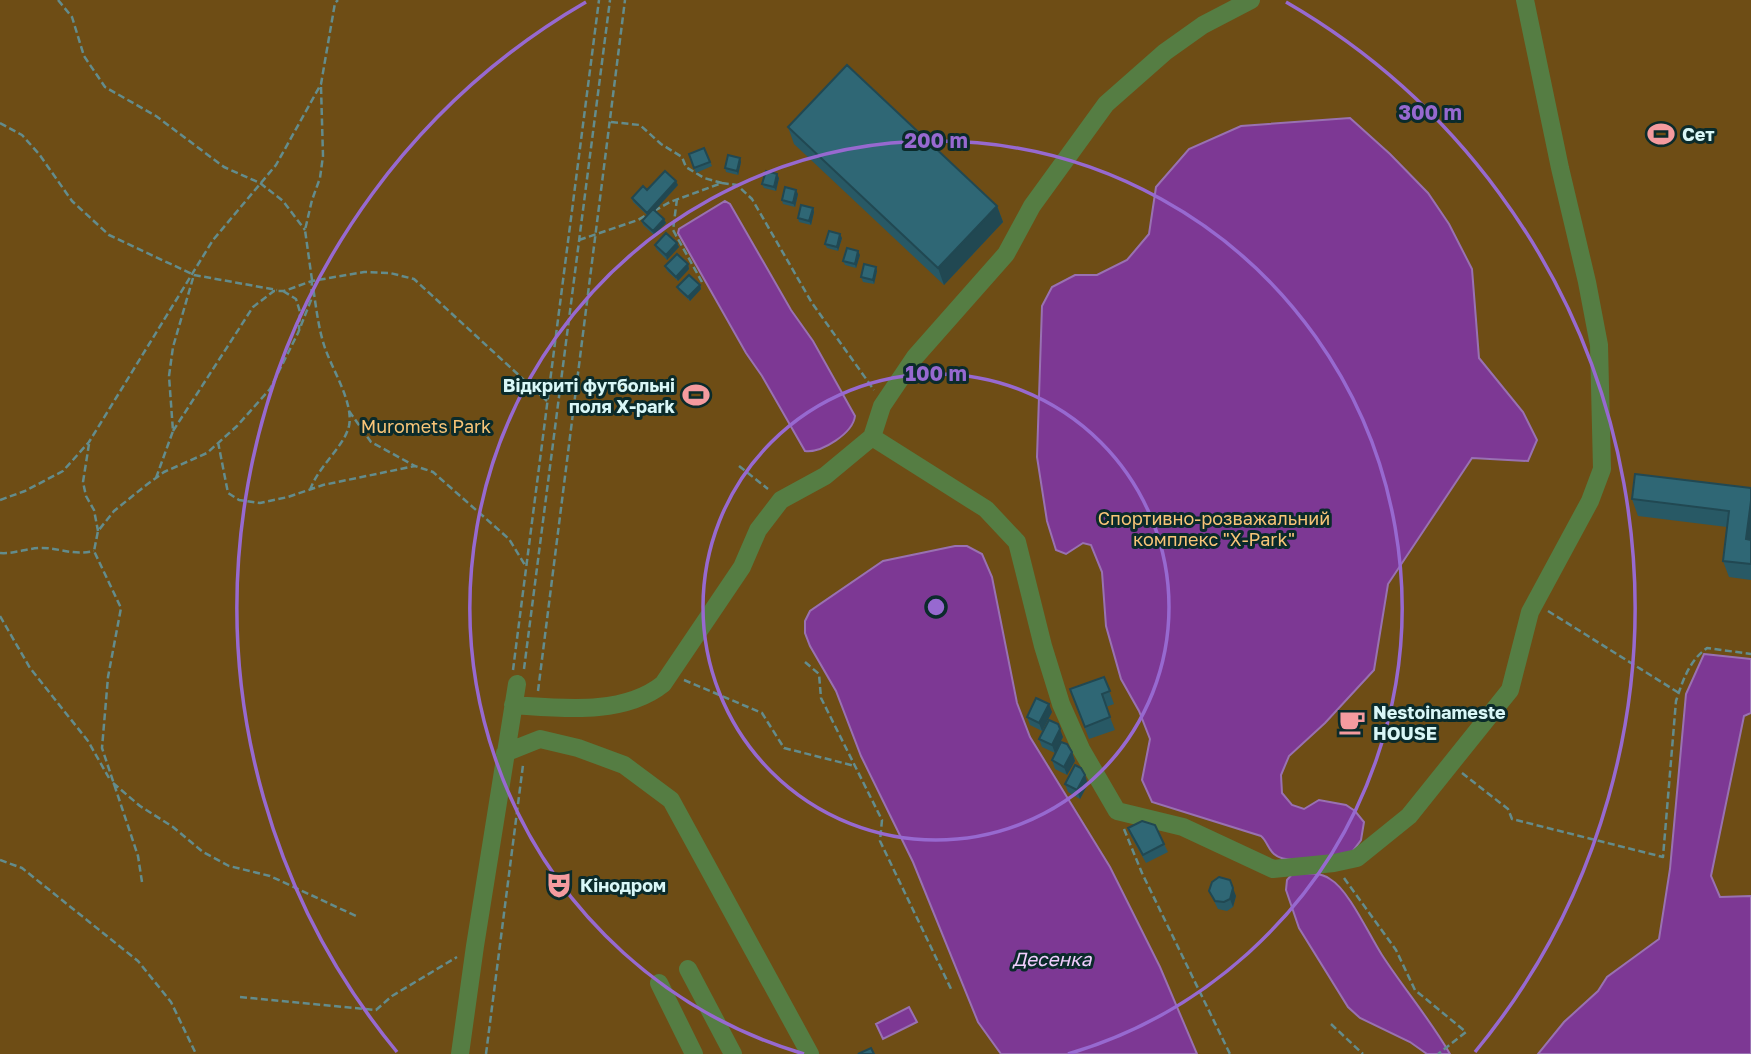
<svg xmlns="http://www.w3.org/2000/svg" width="1751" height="1054" viewBox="0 0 1751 1054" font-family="'Golos Text',sans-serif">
<rect width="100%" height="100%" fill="#053737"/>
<path fill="#6e4d15" d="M0,0H1751V968L1657,1054H0Z"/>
<path fill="#7d3894" stroke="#9971b2" stroke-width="2" d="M1350,118L1390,154L1428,193L1449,224L1472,269L1479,358L1523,412L1537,440L1528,461L1472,458L1388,584L1374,670L1325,723L1289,756L1281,775L1282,793L1292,805L1304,809L1319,800L1346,805L1355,811L1364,822L1361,840L1352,852C1332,855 1288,867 1274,854C1268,849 1267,841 1261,836L1152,802L1142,780L1150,739L1139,711L1121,679L1106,626L1102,572L1091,545L1083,543L1066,554L1056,550L1047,521L1037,457L1042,306L1052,287L1075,275H1097L1127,260L1149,234L1156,187L1189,149L1241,126Z
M725,201L730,204L791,310L813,341L855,416C853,433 822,453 805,451L762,376L746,353L678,233L679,229Z
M955,546H967L982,554L992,577L1017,703L1030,737L1110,867L1160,967L1197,1054H1001L978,1022L913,862L861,756L836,691L810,646L805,633V621L810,611L883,561Z
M1704,654L1751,659V713L1744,716L1711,876L1720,897L1751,896V1054H1538L1564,1022L1598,991L1607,977L1659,939L1670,869L1686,694Z
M1293,873C1304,873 1320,872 1330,879C1349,890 1369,935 1382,955C1404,989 1430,1019 1450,1054H1427L1410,1042L1360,1018L1348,1007L1299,928L1286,890L1287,880Z
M909,1007L917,1022L883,1039L876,1024Z"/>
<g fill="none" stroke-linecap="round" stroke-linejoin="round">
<path stroke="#638c8c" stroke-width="2.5" stroke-dasharray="7 3.5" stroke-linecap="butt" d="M58,0L72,17L84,56L105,87L156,116L224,167L260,183L283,201L305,230
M611,122L640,125L661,144L682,157L686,167L704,178L722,183
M0,123L22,135L39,154L72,201L109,235L194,275L277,290
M677,199L673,230L702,282
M654,211L670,202L722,183L737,185L752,199L812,303L874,390
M579,240L638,220L648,214
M312,280L305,230L312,200L320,178L323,156L321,87
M283,291L296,299L300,312L299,329
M349,411L371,442L415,466
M173,431L253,307L274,291H284L312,281L364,272L390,273L414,279L547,401
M218,442L228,493L239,500L260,503L288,497L323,485L415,466L433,472L509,539L525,565
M89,444L83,482L86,496L94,510L98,531
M739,466L768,489
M156,478L173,431L169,376L173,347L193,278
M310,490C319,465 344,447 349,426C354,402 331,368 324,345C318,326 316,306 313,287
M0,500L25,491L63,471L89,442L213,240L276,165L321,84L335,3L338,0
M0,553C13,554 25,549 39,548C58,547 71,556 94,551
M1548,611L1679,693
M0,616L30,668L88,741L109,778
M805,662L819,674L821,698L882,820L880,841L952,991
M524,669L610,0
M513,670L599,0
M684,680L762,713L784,748L855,766
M538,691L625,0
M1462,773L1508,809L1512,819L1663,857L1676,701C1683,680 1689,661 1707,648L1751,654
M113,783L140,806L173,827L203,852L229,866L270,876L356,916
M1124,829L1142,873L1230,1054
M0,860L22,868L138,961L171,1002L196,1054
M1344,878L1396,950L1415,990L1466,1032L1438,1054
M142,882L138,856L102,748L108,677L121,608L94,551L98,531L114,511L145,486L164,472L207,453L237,426L270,389L298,333L311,300L312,281
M240,997L376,1010L392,996L457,957
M1331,1024L1363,1054
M486,1054L523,765"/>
<path stroke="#557d43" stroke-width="18" d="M872,437L986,509L1017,542L1043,646L1061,704L1081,749L1117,811L1183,827L1273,869L1334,863L1357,858L1409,816L1510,690L1530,612L1590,501L1602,469L1599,345L1587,282L1560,168L1525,0
M513,705C561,708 623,716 663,684L742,567L758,530L781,500L825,476L872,437L882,406L915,357L1006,254L1032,206L1106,104L1165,52L1203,25L1251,0
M505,753L540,739L578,748L624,765L671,800L810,1054
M688,969L733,1054
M659,983L694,1054
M460,1054L475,946L517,684"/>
</g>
<path fill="#285965" d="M788,127L997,206L1003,222L944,285L794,144Z
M704,148L712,166L696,173L689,154Z
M741,162L738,175L726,172L725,168Z
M779,178L776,191L764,188L762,184Z
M678,185L655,210L666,223L654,235L643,225L642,221L647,215L633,202L632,198L647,190Z
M798,194L795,207L783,204L782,200Z
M813,208L814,212L811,225L799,222L798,218Z
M842,238L838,251L827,248L825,244Z
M677,243L679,247L667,260L656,249L655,245Z
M860,255L856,268L845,265L843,261Z
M688,264L689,269L678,281L667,271L665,266Z
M877,271L874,284L863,282L861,277Z
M700,285L701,289L690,301L679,291L677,287Z
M1751,488V580L1729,577L1723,561L1727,527L1638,516L1632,499Z
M1104,677L1114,704L1106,707L1115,730L1089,739L1070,689Z
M1052,712L1042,731L1030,725L1027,717Z
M1063,737L1055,753L1042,747L1039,739Z
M1072,752L1075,761L1067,775L1055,769L1052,760Z
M1065,784H1088L1080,799L1068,792Z
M1128,828L1164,844L1168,852L1146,863L1131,836Z
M1209,891L1236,896L1233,907L1227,911L1218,909Z"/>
<path fill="#214852" d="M740,158L741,162L738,175L737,171Z
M777,174L779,178L776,191L774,187Z
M676,181L678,185L649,217L647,213Z
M796,190L798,194L795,207L793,203Z
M997,206L1003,222L944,285L938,268Z
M813,208L814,212L811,225L809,221Z
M664,219L666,223L654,235L653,231Z
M840,234L842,238L838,251L837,247Z
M677,243L679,247L667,260L666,255Z
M858,251L860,255L856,268L855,264Z
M688,264L689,269L678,281L676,277Z
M876,267L877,271L874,284L873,280Z
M700,285L701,289L690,301L688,297Z
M1751,501V552L1746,539Z
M1049,704L1052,712L1042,731L1039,723Z
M1060,729L1063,737L1055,753L1052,745Z
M1072,752L1075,761L1067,775L1064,767Z
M1085,775L1088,784L1080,799L1077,790Z
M1233,888L1236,896L1233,907L1230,899Z"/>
<path fill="#2f6775" stroke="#214852" stroke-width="2" d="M847,65L997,206L938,268L788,127Z
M704,148L710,162L694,168L689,154Z
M728,155L740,158L737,171L725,168Z
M665,171L676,181L647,213L632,198L643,186L647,190Z
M766,171L777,174L774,187L762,184Z
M785,187L796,190L793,203L782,200Z
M801,205L813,208L809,221L798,218Z
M653,209L664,219L653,231L642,221Z
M829,231L840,234L837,247L825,244Z
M666,233L677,243L666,255L655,245Z
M847,248L858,251L855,264L843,261Z
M677,254L688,264L676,277L665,266Z
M864,264L876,267L873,280L861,277Z
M689,275L700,285L688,297L677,287Z
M1635,474L1751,488V501L1746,539L1751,540V564L1723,561L1729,511L1632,499Z
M1104,677L1110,691L1102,694L1110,717L1085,727L1070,689Z
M1036,698L1049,704L1039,723L1027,717Z
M1049,720L1058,724L1060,729L1052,745L1039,739Z
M1061,742L1067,744L1072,752L1064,767L1052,760Z
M1075,765L1081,768L1085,775L1077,790L1065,784Z
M1142,821L1155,825L1164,844L1143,855L1128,828Z
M1219,877L1230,880L1233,888L1230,899L1224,902L1215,901L1209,891L1212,882Z
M871,1048L874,1054H858Z"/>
<g fill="none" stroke="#9769d0" stroke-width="3.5">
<circle cx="936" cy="607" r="233"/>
<path d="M804 1054A466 466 0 1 1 1068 1054"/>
<path d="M397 1052A699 699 0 0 1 586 2M1286 2A699 699 0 0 1 1475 1052"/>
</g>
<defs>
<g id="stadium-bare" transform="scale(2.1)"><path d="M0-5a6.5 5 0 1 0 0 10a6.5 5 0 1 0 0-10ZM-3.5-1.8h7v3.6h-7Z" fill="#f49b9f" stroke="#0b2b2b" stroke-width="2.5" paint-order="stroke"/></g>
<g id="cafe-bare" transform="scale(2.1)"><path d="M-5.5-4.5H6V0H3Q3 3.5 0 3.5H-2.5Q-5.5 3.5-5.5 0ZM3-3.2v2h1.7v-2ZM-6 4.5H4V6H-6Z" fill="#f49b9f" stroke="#0b2b2b" stroke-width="2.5" paint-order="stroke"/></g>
<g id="theatre-bare" transform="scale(2.1)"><path d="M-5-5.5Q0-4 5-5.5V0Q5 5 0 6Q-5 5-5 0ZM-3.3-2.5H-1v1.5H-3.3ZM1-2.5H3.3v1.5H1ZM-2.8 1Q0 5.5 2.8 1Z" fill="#f49b9f" stroke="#0b2b2b" stroke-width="2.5" paint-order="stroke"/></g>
</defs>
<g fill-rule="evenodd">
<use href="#stadium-bare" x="1661" y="134"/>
<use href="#stadium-bare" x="696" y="395"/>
<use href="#cafe-bare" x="1352" y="722"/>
<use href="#theatre-bare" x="559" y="885"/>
</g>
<g text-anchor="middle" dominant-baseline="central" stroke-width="6" stroke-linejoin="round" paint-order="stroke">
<g font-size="18" font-weight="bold" fill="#d9f7f7" stroke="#0b2b2b" text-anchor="start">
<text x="1682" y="134">Сет</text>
<text x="675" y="385" text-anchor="end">Відкриті футбольні<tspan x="675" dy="21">поля X-park</tspan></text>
<text x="1373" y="712">Nestoinameste<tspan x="1373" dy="21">HOUSE</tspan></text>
<text x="580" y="885">Кінодром</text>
</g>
<g font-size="18" fill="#f8c578" stroke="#0b2b2b">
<text x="426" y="426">Muromets Park</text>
<text x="1214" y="518">Спортивно-розважальний<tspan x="1214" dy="21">комплекс "Х-Park"</tspan></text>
</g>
<g font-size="19" font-style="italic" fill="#f1cefe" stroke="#0b2b2b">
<text x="1052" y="958">Десенка</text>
</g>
</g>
<circle cx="936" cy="607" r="10" fill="#9769d0" stroke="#0b2b2b" stroke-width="3.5"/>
<g font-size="21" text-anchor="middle" font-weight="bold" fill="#9769d0" stroke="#0b2b2b" stroke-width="6" stroke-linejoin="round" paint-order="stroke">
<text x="1430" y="120">300 m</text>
<text x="936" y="148">200 m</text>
<text x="936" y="381">100 m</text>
</g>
</svg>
